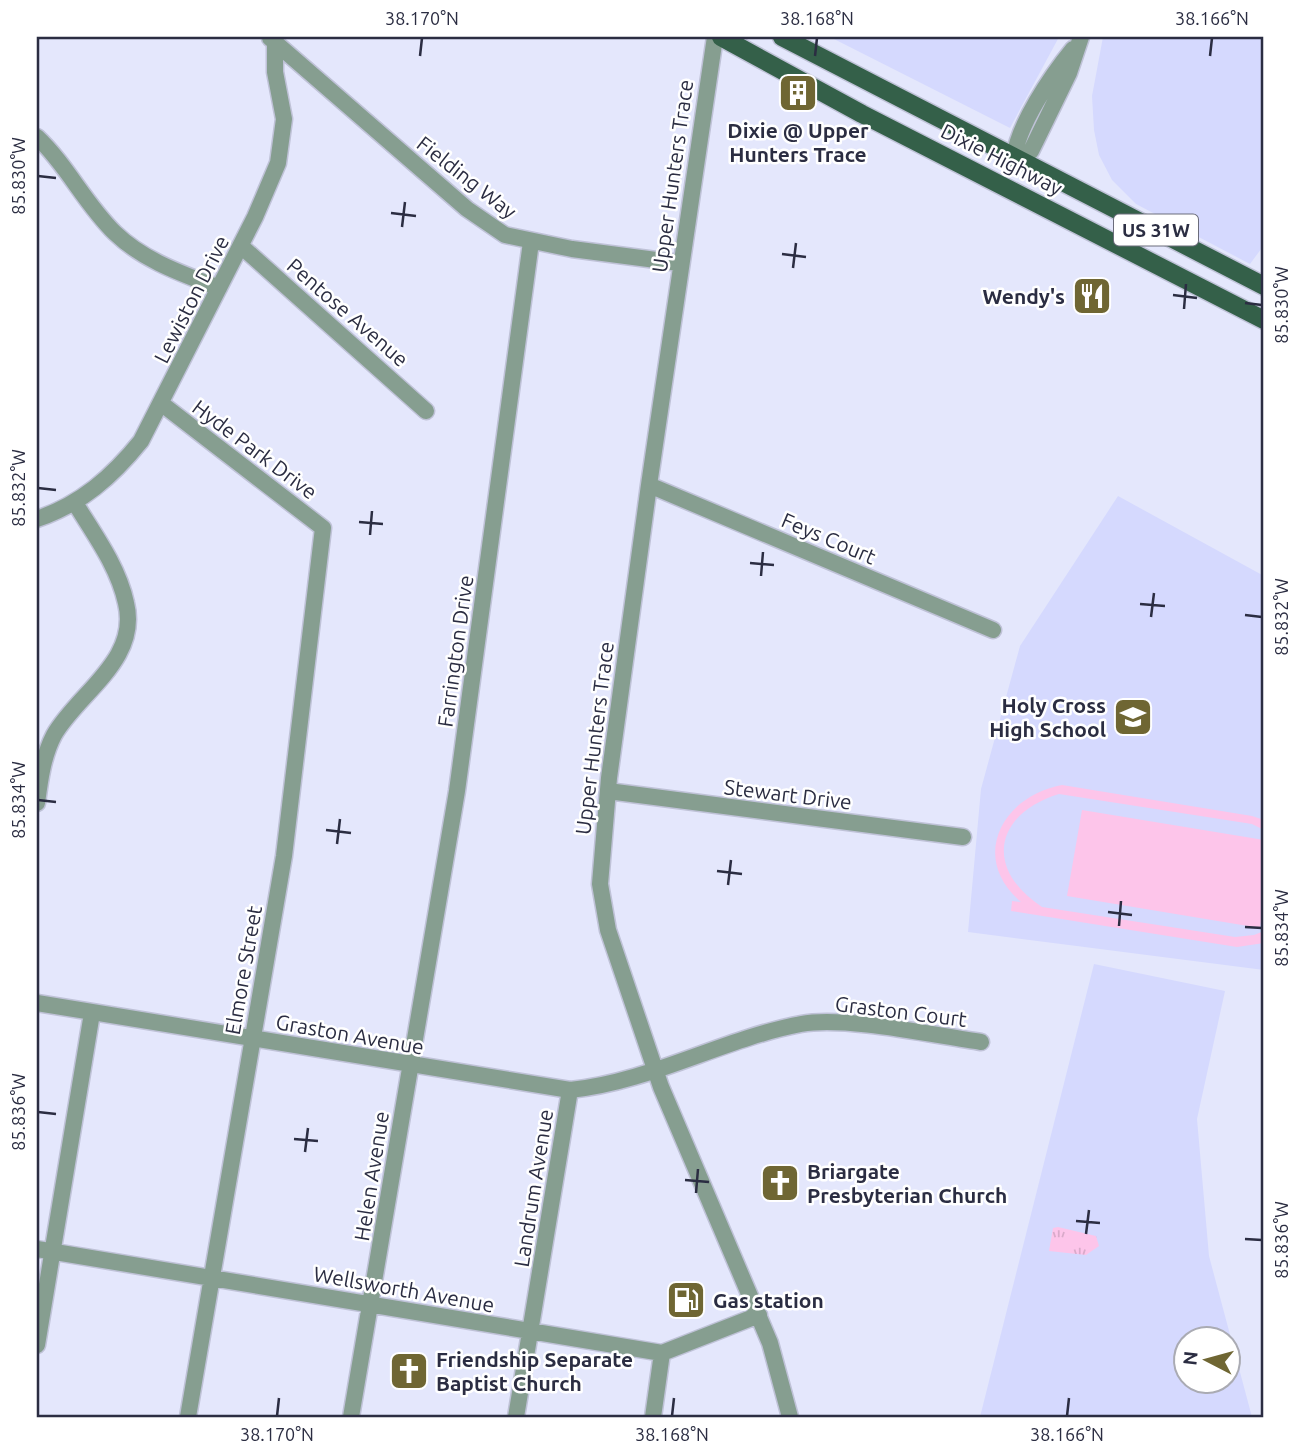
<svg xmlns="http://www.w3.org/2000/svg" width="1301" height="1454" viewBox="0 0 1301 1454" font-family="Ubuntu,sans-serif">
<defs>
<pattern id="grass-tufts" width="24" height="20" patternUnits="userSpaceOnUse" patternTransform="scale(1.75)"><rect width="24" height="20" fill="#fdc5ea"/><path d="M3 7l-1-3M5 7V3M7 7l1-3M15 17l-1-3M17 17v-4M19 17l1-3" fill="none" stroke="#d9aaca"/></pattern>
</defs>
<rect width="100%" height="100%" fill="#e4e7fc"/>
<path fill="#d5d9fe" fill-rule="evenodd" d="M830,37H1059L1010,128Z
M1103,37H1264V245L1250,264L1136,204L1112,180L1099,155L1094,130L1092,96Z
M1118,496L1264,576V970L968,932L981,789L1020,646Z
M1094,964L1225,991L1197,1119L1209,1256L1252,1417H980ZM1186,1338H1228V1380H1186Z"/>
<path fill="url(#grass-tufts)" d="M1058,1227L1096,1236L1099,1246L1086,1255L1049,1251L1053,1228Z"/>
<path fill="#fdc5ea" d="M1062,785L1252,816L1264,820V830L1252,824L1059,794C994,814 984,869 1042,907L1235,937L1254,935L1264,931V943L1237,947L1011,911L1012,901L1021,902C969,858 1002,796 1062,785Z
M1082,810L1264,840V900L1260,928L1067,896Z"/>
<g fill="none" stroke-linecap="round" stroke-linejoin="round">
<g stroke="#bfc2d7" stroke-width="19">
<path id="minor" d="M715,37L649,485L609,778L600,884L608,930L661,1087L770,1343L790,1417
M270,38L467,209L505,235L572,249L679,263
M37,137C67,165 85,204 115,233C144,261 183,274 219,288
M1014,159L1031,151L1069,73L1081,37
M1014,159C1017,126 1051,76 1073,49
M241,246L426,411
M162,404L323,528L284,856L188,1417
M649,485L993,630
M37,519C81,504 112,477 141,441L255,217L278,163L284,119L275,72V43
M608,791L963,837
M37,803C40,780 43,756 54,735C78,693 140,660 126,603C118,566 94,534 75,503
M37,1003L570,1090C650,1082 722,1039 801,1024C846,1016 932,1035 981,1042
M37,1249L662,1353L759,1315
M37,1345L92,1013
M351,1417L457,791L531,242
M516,1417L570,1090
M653,1417L662,1353"/>
</g>
<g stroke="#bfc2d7" stroke-width="21">
<path id="major" d="M721,37L862,114L1264,320
M782,37L1264,286"/>
</g>
<use href="#minor" stroke="#869e90" stroke-width="16"/>
<use href="#major" stroke="#346049" stroke-width="18"/>
</g>
<path fill="none" stroke="#2b2d42" stroke-width="2.5" d="M420,56L422,38M815,56L817,38M1210,56L1212,38M38,176L56,178M391,213L416,216M402,227L405,202M782,254L806,257M793,268L796,243M1173,295L1197,298M1245,303L1262,305M1184,309L1186,284M38,488L56,490M359,522L383,524M370,535L372,511M750,563L774,565M761,576L763,552M1140,604L1165,606M1245,615L1262,617M1151,617L1154,593M38,800L56,802M326,830L351,833M337,844L340,819M717,871L742,874M728,885L731,860M1108,912L1132,915M1119,926L1121,901M1245,927L1262,928M38,1112L56,1114M294,1139L318,1141M305,1152L308,1128M685,1180L709,1182M696,1193L698,1169M1076,1221L1100,1223M1086,1234L1089,1210M1245,1239L1262,1240M277,1416L279,1398M672,1416L674,1398M1067,1416L1069,1398"/>
<defs>
<g id="building-square" transform="scale(2.0125)"><rect x="-9" y="-9" width="18" height="18" rx="4" fill="#6f6633" stroke="#fff"/><path d="M-4-6H4V6H1V3H-1V6H-4ZM-2.5-4.3h1.7v1.8h-1.7ZM.8-4.3h1.7v1.8H.8ZM-2.5-1h1.7V.8h-1.7ZM.8-1h1.7V.8H.8Z" fill="#fff"/></g>
<g id="restaurant-square" transform="scale(2.0125)"><rect x="-9" y="-9" width="18" height="18" rx="4" fill="#6f6633" stroke="#fff"/><path d="M-5-6h1v4h1v-4h1v4h1v-4h1v5L-1.5 .5V6h-2V.5L-5-1ZM5-6V6H3V1.5H1.5Q1.5-4 5-6Z" fill="#fff"/></g>
<g id="school-square" transform="scale(2.0125)"><rect x="-9" y="-9" width="18" height="18" rx="4" fill="#6f6633" stroke="#fff"/><path d="M0-5L7-2L0 1L-7-2ZM-4 1L0 2.5L4 1V4Q0 6-4 4Z" fill="#fff"/></g>
<g id="church-square" transform="scale(2.0125)"><rect x="-9" y="-9" width="18" height="18" rx="4" fill="#6f6633" stroke="#fff"/><path d="M-1.2-6h2.4v3.5h3.3v2.4h-3.3V6h-2.4V-.1h-3.3v-2.4h3.3Z" fill="#fff"/></g>
<g id="fuel-square" transform="scale(2.0125)"><rect x="-9" y="-9" width="18" height="18" rx="4" fill="#6f6633" stroke="#fff"/><path d="M-5.5-6h7V0h2V4h1.3V-2.5L3-4.5l.8-.8L6-3V5H2.5V1h-1V6h-7ZM-4.2-4.7v3.2H.2V-4.7Z" fill="#fff"/></g>
</defs>
<g fill-rule="evenodd">
<use href="#building-square" x="798" y="93"/>
<use href="#restaurant-square" x="1092" y="296"/>
<use href="#school-square" x="1133" y="717"/>
<use href="#church-square" x="780" y="1183"/>
<use href="#fuel-square" x="686" y="1300"/>
<use href="#church-square" x="409" y="1371"/>
</g>
<g text-anchor="middle" dominant-baseline="central" stroke-width="5" stroke-linejoin="round" paint-order="stroke">
<rect fill="#fff" stroke="#6b6c7b" stroke-width="2" x="1114" y="214.5" width="84" height="31" rx="5"/>
<g font-size="19" font-weight="bold" fill="#2b2d42">
<text x="1156" y="230">US 31W</text>
</g>
<g font-size="21" font-weight="bold" fill="#2b2d42" stroke="#fff" text-anchor="start">
<text x="798" y="130" text-anchor="middle">Dixie @ Upper<tspan x="798" dy="24">Hunters Trace</tspan></text>
<text x="1065" y="296" text-anchor="end">Wendy's</text>
<text x="1106" y="705" text-anchor="end">Holy Cross<tspan x="1106" dy="24">High School</tspan></text>
<text x="807" y="1171">Briargate<tspan x="807" dy="24">Presbyterian Church</tspan></text>
<text x="713" y="1300">Gas station</text>
<text x="436" y="1359">Friendship Separate<tspan x="436" dy="24">Baptist Church</tspan></text>
</g>
<g font-size="21" fill="#2b2d42" stroke="#fff">
<text transform="translate(1002 159) rotate(27)">Dixie Highway</text>
<text transform="translate(672 176) rotate(-82)">Upper Hunters Trace</text>
<text transform="translate(467 177) rotate(38)">Fielding Way</text>
<text transform="translate(191 299) rotate(-63)">Lewiston Drive</text>
<text transform="translate(348 312) rotate(41)">Pentose Avenue</text>
<text transform="translate(255 449) rotate(37)">Hyde Park Drive</text>
<text transform="translate(829 538) rotate(23)">Feys Court</text>
<text transform="translate(455 651) rotate(-82)">Farrington Drive</text>
<text transform="translate(594 738) rotate(-83)">Upper Hunters Trace</text>
<text transform="translate(788 794) rotate(7)">Stewart Drive</text>
<text transform="translate(243 970) rotate(-80)">Elmore Street</text>
<text transform="translate(901 1011) rotate(7)">Graston Court</text>
<text transform="translate(350 1034) rotate(10)">Graston Avenue</text>
<text transform="translate(371 1176) rotate(-81)">Helen Avenue</text>
<text transform="translate(533 1188) rotate(-81)">Landrum Avenue</text>
<text transform="translate(404 1289) rotate(10)">Wellsworth Avenue</text>
</g>
</g>
<rect width="1301" height="1454" fill="none" stroke="#ffffff" stroke-width="77"/>
<g transform="translate(1207 1360) rotate(276)"><circle r="33" fill="#ffffff" stroke="#aaabb3" stroke-width="2"/>
<path d="M0-5L12 26L0 18L-12 26Z" fill="#6f6633"/>
<text y="-10" font-size="19" font-weight="bold" text-anchor="middle" fill="#2b2d42">N</text>
</g>
<rect x="38" y="38" width="1224" height="1378" fill="none" stroke="#2b2d42" stroke-width="2.5"/>
<g font-size="18" text-anchor="middle" fill="#2b2d42">
<text x="422" y="25">38.170°N</text>
<text x="817" y="25">38.168°N</text>
<text x="1212" y="25">38.166°N</text>
<text transform="translate(19 176) rotate(-90)" y="6">85.830°W</text>
<text transform="translate(1282 305) rotate(-90)" y="6">85.830°W</text>
<text transform="translate(19 488) rotate(-90)" y="6">85.832°W</text>
<text transform="translate(1282 617) rotate(-90)" y="6">85.832°W</text>
<text transform="translate(19 800) rotate(-90)" y="6">85.834°W</text>
<text transform="translate(1282 928) rotate(-90)" y="6">85.834°W</text>
<text transform="translate(19 1112) rotate(-90)" y="6">85.836°W</text>
<text transform="translate(1282 1240) rotate(-90)" y="6">85.836°W</text>
<text x="277" y="1441">38.170°N</text>
<text x="672" y="1441">38.168°N</text>
<text x="1067" y="1441">38.166°N</text>
</g>
</svg>
